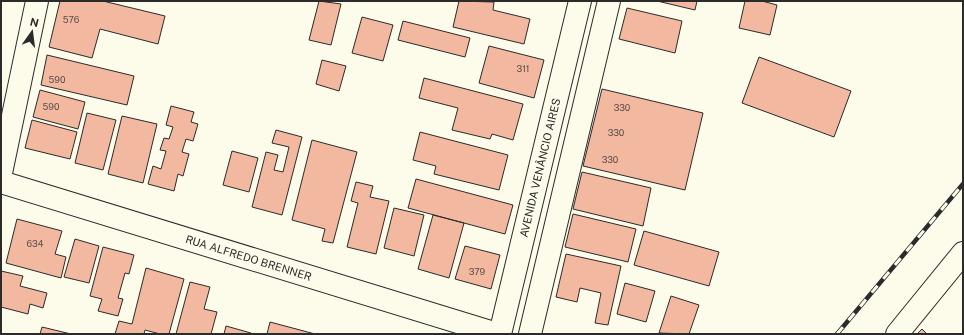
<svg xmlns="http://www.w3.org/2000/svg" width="964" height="335" viewBox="0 0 964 335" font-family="'Public Sans',sans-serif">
<rect width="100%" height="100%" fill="#fdfbea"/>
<path fill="#f2b8a0" stroke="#2b2b2b" d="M60,1H103L165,16L158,44L100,29L92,58L49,47Z
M319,1L341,4L331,45L309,40Z
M459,1L494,2L493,10L530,19L524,44L453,27Z
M657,1H697L695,10Z
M745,1H762L777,5L770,35L739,28Z
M627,8L682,21L675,53L619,39Z
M362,17L393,25L383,61L352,53Z
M403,21L470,38L465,57L398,40Z
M489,46L544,60L534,98L479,83Z
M47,55L134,76L127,105L41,85Z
M759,57L851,91L834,137L742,103Z
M322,60L346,66L339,91L316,84Z
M424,78L523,104L513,140L492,134L490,139L452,130L458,108L419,98Z
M602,89L703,113L685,190L583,166Z
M40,90L85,102L78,129L33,117Z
M171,106L194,112L191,122L198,124L193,141L186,139L182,152L189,154L183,176L178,174L174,191L148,184L153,166L161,169L166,151L160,150L164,138L169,139L173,127L166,125Z
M87,113L116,120L103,170L75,163Z
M122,116L157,124L143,183L108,174Z
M32,120L77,132L70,159L25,148Z
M276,130L302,137L282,215L252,207L266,152L278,155L274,170L283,172L289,147L272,143Z
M420,132L508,155L499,190L434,174L436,166L413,160Z
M312,140L357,152L333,243L322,241L325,229L292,220Z
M232,151L258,158L249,192L223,185Z
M582,172L651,188L643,226L573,209Z
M416,179L513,205L505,234L408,208Z
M356,182L373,186L370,197L389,201L376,254L347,247L358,203L351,201Z
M394,208L424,215L414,256L384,248Z
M573,214L636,229L628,262L565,247Z
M433,215L464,223L449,278L418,269Z
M17,219L62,231L55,254L66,257L61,278L6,263Z
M644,231L719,252L709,286L634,265Z
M75,239L99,246L89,283L64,277Z
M465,246L500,255L491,289L455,279Z
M103,247L134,255L129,274L125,273L118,298L123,299L118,316L98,311L102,299L90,296Z
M566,254L621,266L608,325L595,323L601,293L580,288L577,302L556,297Z
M146,268L184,279L169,334H160L145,330L144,334H115L119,321L132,324Z
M1,271L23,276L20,286L47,293L43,308L30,304L28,314L1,307Z
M190,282L210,287L204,309L217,312L211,334H176Z
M625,283L655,291L646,322L617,314Z
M671,296L699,305L689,334L659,333Z
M270,322L315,334H267Z
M226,326L251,333V334H224Z
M42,327L71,334H40Z
M922,329L927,334H917Z"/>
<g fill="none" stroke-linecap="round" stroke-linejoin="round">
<g stroke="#2b2b2b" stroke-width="24">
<g id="minor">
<path d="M1,173L37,1"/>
<path id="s1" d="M1,182L497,334"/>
<path d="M897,334L963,253"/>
</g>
</g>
<g stroke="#2b2b2b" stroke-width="24">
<g id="major">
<path id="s2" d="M500,334L580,1"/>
<path d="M530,334L609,1"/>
</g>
</g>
<use href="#minor" stroke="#fdfbea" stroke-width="22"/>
<use href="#major" stroke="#fdfbea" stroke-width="22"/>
<g stroke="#2b2b2b" stroke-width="4.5">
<path id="rail" d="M837,334L963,184"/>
</g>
<use href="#rail" stroke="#fdfbea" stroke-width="3" stroke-dasharray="9" stroke-linecap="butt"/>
</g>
<g text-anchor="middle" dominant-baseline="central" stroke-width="3" stroke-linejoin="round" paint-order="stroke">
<g font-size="9" fill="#5d4e48">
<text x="71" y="19">576</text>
<text x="523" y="68">311</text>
<text x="57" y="79">590</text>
<text x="51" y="106">590</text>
<text x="622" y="107">330</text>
<text x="616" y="132">330</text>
<text x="610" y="159">330</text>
<text x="35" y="243">634</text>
<text x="477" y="271">379</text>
</g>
<g font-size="11" fill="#2b2b2b" stroke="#fdfbea">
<text stroke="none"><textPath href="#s2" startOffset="171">AVENIDA VENÂNCIO AIRES</textPath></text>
<text stroke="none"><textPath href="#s1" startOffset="259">RUA ALFREDO BRENNER</textPath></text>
</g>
</g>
<rect width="964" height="335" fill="none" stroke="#2b2b2b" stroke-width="4"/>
<g transform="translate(32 32) rotate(14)" stroke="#fdfbea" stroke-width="3" paint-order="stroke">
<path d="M0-3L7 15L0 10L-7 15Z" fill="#2b2b2b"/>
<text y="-6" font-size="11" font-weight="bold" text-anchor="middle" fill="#2b2b2b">N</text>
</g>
</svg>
